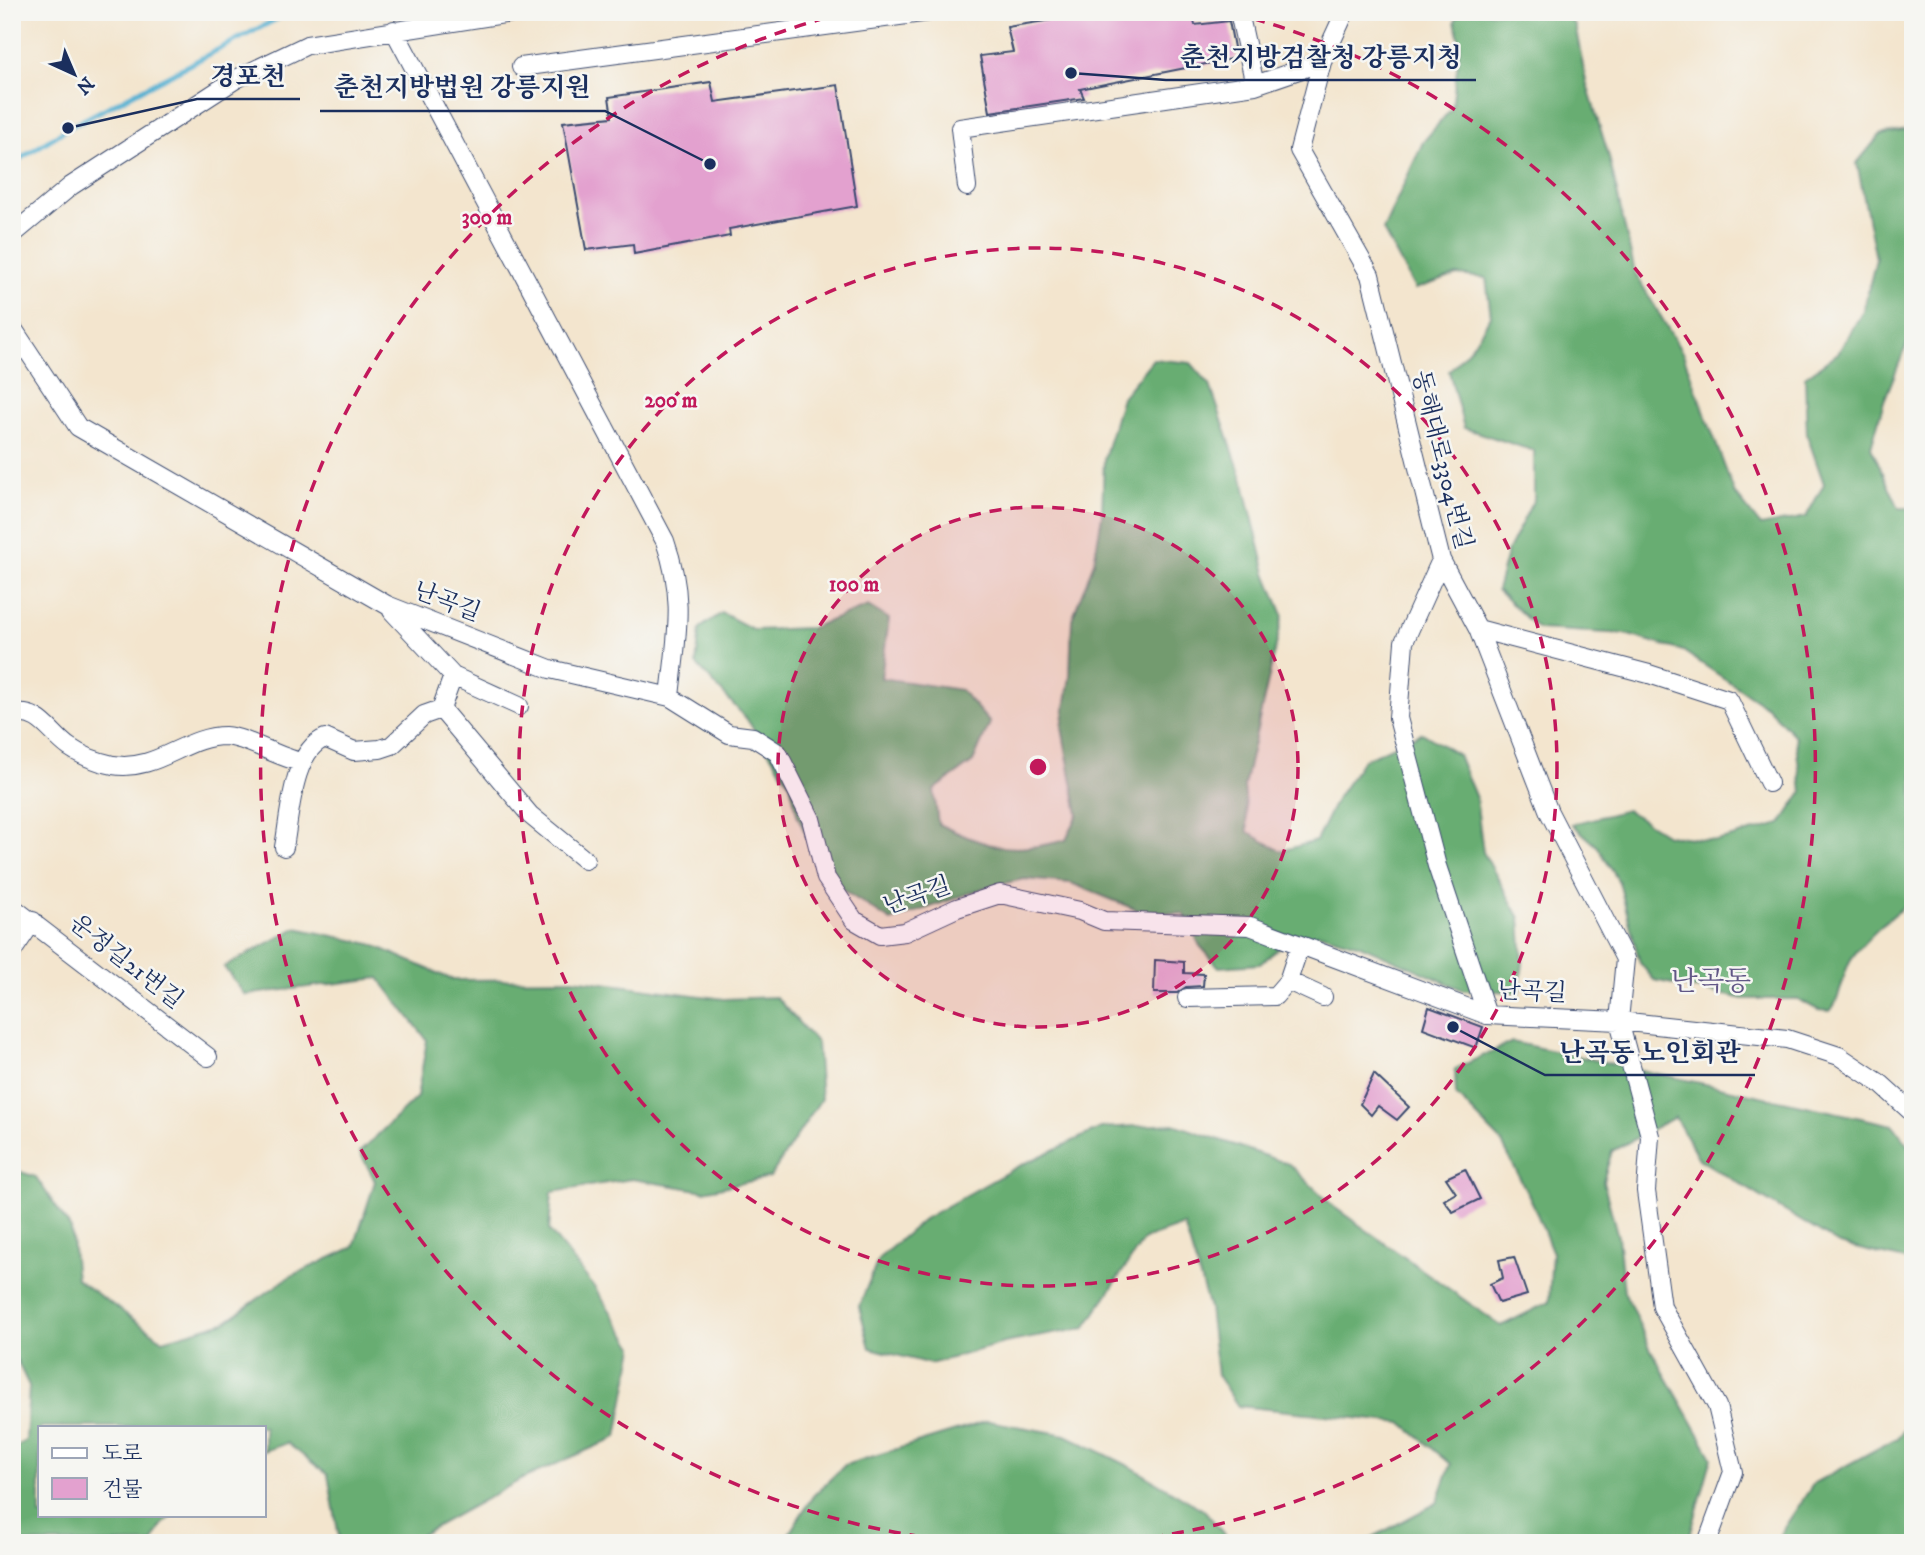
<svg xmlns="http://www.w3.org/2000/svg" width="1925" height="1555" viewBox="0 0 1925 1555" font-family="'IM FELL DW Pica','Noto Serif KR',serif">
<rect width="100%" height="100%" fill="#f6f6f2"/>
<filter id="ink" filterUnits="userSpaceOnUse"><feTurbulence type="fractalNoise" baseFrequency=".0143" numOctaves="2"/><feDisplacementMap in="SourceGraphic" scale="14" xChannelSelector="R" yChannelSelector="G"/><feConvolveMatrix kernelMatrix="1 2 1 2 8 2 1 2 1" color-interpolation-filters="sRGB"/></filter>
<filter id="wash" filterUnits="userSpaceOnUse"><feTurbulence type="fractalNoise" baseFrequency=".00686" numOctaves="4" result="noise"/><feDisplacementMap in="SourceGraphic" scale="28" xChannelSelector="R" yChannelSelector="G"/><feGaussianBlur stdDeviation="1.57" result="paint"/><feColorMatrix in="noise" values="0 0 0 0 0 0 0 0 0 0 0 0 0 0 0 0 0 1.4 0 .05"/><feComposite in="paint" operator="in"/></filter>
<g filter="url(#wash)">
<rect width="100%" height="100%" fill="#f3e5ce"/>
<path fill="#68ad72" stroke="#426e68" stroke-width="2" d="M1461,12H1562L1575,25L1586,81L1609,157L1635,273L1683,354L1734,492L1761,526L1806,517L1824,484L1807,435L1805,377L1838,353L1863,311L1876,259L1857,163L1880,135L1913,129V329L1884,401L1871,447L1899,508H1913V898C1895,915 1862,940 1850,961C1842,976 1841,999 1830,1011L1818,1010L1798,999H1744L1654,980L1640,963L1619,882L1598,847L1572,824L1627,810L1667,835L1717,841L1781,824L1802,792L1795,736L1767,707L1683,651L1625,634L1538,629L1497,590L1508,550L1534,499V451L1464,428L1449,371L1472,346L1491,316L1486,278L1457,275L1415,289L1383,230L1423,142L1452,108L1460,44L1455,21Z
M1153,359L1191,363L1210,385L1244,484L1266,573L1283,615L1244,786L1248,832L1281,851L1316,841L1336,800L1363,760L1422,733L1458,755L1476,798L1483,852L1520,918L1523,963L1519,992L1463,990L1360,945L1319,933L1280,947L1260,964L1219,967L1200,946L1184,914L1137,910L1071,883L1024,879L984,888L891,921L826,879L798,817L790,784L746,718L696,664L700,628L722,613L754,630L811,628L868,606L889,619L881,678L961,690L990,723L973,762L934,790L938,824C990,848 1010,855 1066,840L1078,814L1062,728L1070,676L1072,619L1094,562L1102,516L1104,459L1122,397Z
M296,928L371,944L453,980L573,979L724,999L776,997L817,1043L821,1099L770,1177L704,1191L632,1179L552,1192L549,1230L595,1288L634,1347L617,1437L522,1479L406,1543H340L328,1475L287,1443L264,1451V1427H40V1515H173L162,1525L152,1543H12V1450L26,1440L29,1386L12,1350V1169L36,1177L71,1229L76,1279L163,1340L225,1322L289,1277L354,1247L375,1181L360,1152L417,1097L427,1040L379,978L245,995L224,967Z
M1512,1042L1893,1125L1913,1151V1262L1839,1244L1699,1159L1675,1117L1612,1151L1603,1181L1618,1237L1624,1291L1650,1348L1712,1457L1688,1543H1362L1437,1503L1451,1464L1402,1423L1238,1406L1217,1375L1209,1308L1184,1225L1144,1239L1085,1328L1004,1343L930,1364L870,1348L859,1306L879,1258L924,1219L1015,1168L1101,1128L1174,1124L1289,1164L1334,1207L1501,1326L1549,1302L1552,1251L1533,1204L1501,1141L1456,1095L1455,1069Z
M1913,1419V1543H1785L1780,1534L1814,1483L1897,1438Z
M988,1421L1066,1435L1131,1467L1205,1511L1231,1543H783L813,1496L845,1465Z"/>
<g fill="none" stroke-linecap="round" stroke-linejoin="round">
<path stroke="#53b0d1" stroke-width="5" d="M12,164L68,128L290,12"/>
</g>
<g id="blocks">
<path fill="#e3a1cf" d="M1104,12H1192L1195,25L1229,21L1236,58L1080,89L1084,98L990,112L980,56L1013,52L1007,27Z
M711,82L715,102L838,85L857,206L729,229L730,236L634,254L633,244L586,250L563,122L612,117L609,97Z
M1155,960L1184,962V973L1204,974L1203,986L1186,987L1177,993H1154Z
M1429,1007L1483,1027L1476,1048L1423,1028Z
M1374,1074L1409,1107L1397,1120L1378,1106L1371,1115L1360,1104Z
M1465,1169L1480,1199L1453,1212L1444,1200L1456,1193L1446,1178Z
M1514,1257L1527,1295L1499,1303L1490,1284L1503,1278L1499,1260Z"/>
</g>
</g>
<g filter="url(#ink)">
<use href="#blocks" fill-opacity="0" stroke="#3b4a6f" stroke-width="2"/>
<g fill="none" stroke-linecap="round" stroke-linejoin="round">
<g stroke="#3b4a6f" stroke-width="20">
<path id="minor" d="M1239,12L1255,85
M1345,12L1322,62L1299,150L1370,275L1441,560L1478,629L1549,812L1625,959L1619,1021L1650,1136L1646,1191L1662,1307L1717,1406L1733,1472L1707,1543
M394,30L665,541C686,600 676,637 670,697
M521,67L929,12
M967,187L960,128L1255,85L1322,62
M12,235L71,186L236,79L307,45L518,12
M12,327L78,427L387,605L550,669L670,697L729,734L753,737L778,753L811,819L826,878L854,920L880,935L905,932L957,908L1000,894L1080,911L1104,921L1250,926L1487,1015L1619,1021L1787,1039L1839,1056L1881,1084L1913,1113
M1441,560L1404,642L1398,718L1437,866L1487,1015
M392,611L453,676L519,706
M1478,629L1649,674L1729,700L1769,783
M453,676L441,709L530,815L585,860
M12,715C40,708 50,734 69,747C82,756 98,762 113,765C157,772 185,736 225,736C246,737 277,757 301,762
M284,847C290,816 292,751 325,738L354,751L380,749L392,745L424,715L441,709
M12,907L208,1057
M12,952L33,921
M1288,981L1323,997
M1187,998L1275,996L1288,981L1300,945"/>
</g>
<use href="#minor" stroke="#fff" stroke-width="18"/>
</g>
</g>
<circle cx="1038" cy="767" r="260" fill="#c2185b" fill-opacity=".12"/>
<g fill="none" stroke="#c2185b" stroke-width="3.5" stroke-dasharray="12 9">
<circle cx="1038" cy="767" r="260"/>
<circle cx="1038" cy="767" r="519"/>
<path d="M963 1542A779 779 0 0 1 843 13M1233 13A779 779 0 0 1 1113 1542"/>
</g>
<g text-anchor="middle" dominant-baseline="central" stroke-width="5" stroke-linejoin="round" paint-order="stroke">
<g font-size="24" fill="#1b2f5e" stroke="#f6f6f2">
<text transform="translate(1442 460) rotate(76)">동해대로3304번길</text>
<text transform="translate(447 602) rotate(21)">난곡길</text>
<text transform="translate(917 896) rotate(-19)">난곡길</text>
<text transform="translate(126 962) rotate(38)">운정길21번길</text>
<text transform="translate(1532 992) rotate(3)">난곡길</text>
</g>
<g font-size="28" fill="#615786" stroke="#f6f6f2">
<text x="1711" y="981">난곡동</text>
</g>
</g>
<circle cx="1038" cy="767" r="10" fill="#c2185b" stroke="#f6f6f2" stroke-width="3.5"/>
<g font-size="21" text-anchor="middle" font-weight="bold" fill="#c2185b" stroke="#f6f6f2" stroke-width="5" stroke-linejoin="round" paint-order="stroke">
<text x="487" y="224">300 m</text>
<text x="671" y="407">200 m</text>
<text x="854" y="591">100 m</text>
</g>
<path fill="none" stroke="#1b2f5e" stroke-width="2.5" d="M1071 73L1166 80H1476M68 128L197 99H300M710 164L605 111H320M1453 1027L1545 1075H1755"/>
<g fill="#1b2f5e" stroke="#f6f6f2" stroke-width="2.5">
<circle cx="1071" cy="73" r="7"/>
<circle cx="68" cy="128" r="7"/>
<circle cx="710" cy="164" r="7"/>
<circle cx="1453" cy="1027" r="7"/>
</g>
<g font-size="26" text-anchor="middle" font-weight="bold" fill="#1b2f5e" stroke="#f6f6f2" stroke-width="5" stroke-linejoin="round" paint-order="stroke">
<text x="1321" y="66">춘천지방검찰청 강릉지청</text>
<text x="248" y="85">경포천</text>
<text x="462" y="96">춘천지방법원 강릉지원</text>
<text x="1650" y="1061">난곡동 노인회관</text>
</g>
<rect width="1925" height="1555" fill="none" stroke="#f6f6f2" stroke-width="42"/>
<rect x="38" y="1426" width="228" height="91" fill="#f6f6f2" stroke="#9ea6b7" stroke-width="2"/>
<rect x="52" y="1448" width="35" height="10" fill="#ffffff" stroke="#9ea6b7" stroke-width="2"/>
<text x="102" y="1460" font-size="21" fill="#1b2f5e">도로</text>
<rect x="52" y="1478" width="35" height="21" fill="#e3a1cf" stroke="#9ea6b7" stroke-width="2"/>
<text x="102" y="1496" font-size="21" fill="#1b2f5e">건물</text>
<g transform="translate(74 74) rotate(136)" stroke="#f6f6f2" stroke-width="5" paint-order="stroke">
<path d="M0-5L12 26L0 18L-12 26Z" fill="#1b2f5e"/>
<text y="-10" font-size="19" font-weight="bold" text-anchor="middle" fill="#1b2f5e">N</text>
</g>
</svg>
